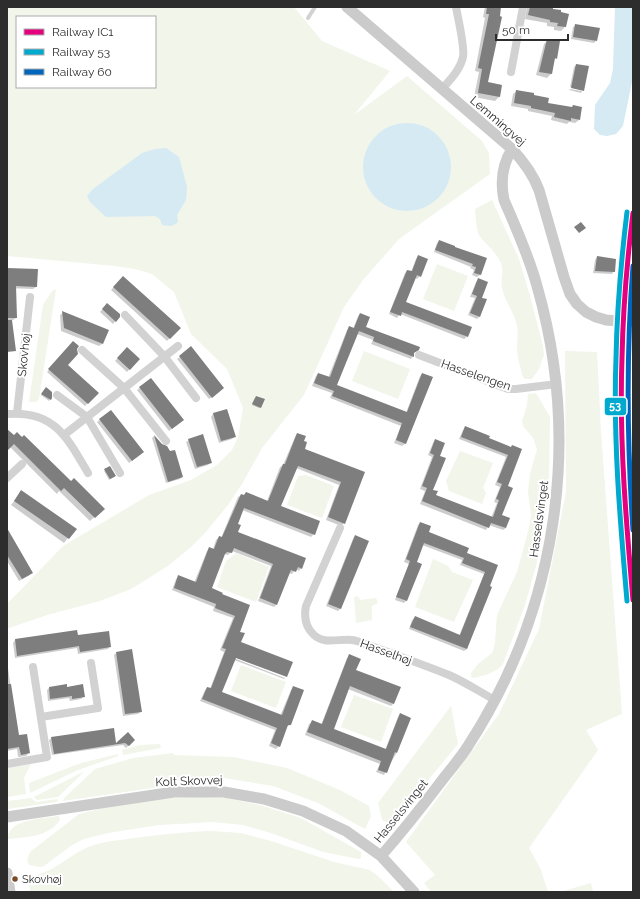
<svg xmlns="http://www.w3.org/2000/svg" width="640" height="899" viewBox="0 0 640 899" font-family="Raleway,sans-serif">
<rect width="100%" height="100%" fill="#fff"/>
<path fill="#f1f5ea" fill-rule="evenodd" d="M7,7H294L322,41L390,71L354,115L407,76L482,141L489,153L490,174L399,239L363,280L344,307L304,395L262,448L242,484L228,505L205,533L191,547L168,566L131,589L100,601L47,615L9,628L7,626V604L63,546L149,495L191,480L217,465L232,450L238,437L243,408L227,369L191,334L174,292L152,274L135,269L115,266L7,256ZM17,17H155V87H17Z
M492,200L519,259L530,296L543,346L544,355L539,369L532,379H525L523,377C520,367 517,357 517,346C517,338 519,331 516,322C513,310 504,300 502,288C500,278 505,272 500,261C495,251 486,245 479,235C477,232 475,213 475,209Z
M437,264L468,276L454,311L423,299Z
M56,289L39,399L36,402H29L43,305L52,291Z
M364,351L410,369L398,399L352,381Z
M565,351L597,352L601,432L622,714L586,730L598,750L529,848L541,870L548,892H431L424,883L435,875L406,842L499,714L539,629L566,492Z
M535,393L538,396L550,417L549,478L546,511L536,566L525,605L503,664C496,673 485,675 474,678L471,677V673L479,663L491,654L493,651L495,642L497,615L517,572L529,528L531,515L528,492L530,474L537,449L533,438L523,426L522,421L527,405L528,394Z
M460,451L493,463L483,488L486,493L482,504L449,491L446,481Z
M306,475L334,486L322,518L287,505L298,476Z
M236,553L269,567L256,602L217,587L226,561Z
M433,559L448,566L452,572L473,580L454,622L415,607Z
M358,596L360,600L376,598L378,603L372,606V620L356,623L354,597Z
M241,665L286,682L276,708L231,691Z
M354,695L393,709L381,742L341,727Z
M451,706L458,744L391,825L382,820L378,803Z
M160,744L161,748L123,755L122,750L140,745Z
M173,753L174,755L233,757L287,768L340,790L369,806L371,816L365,829L318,803L273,786L224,778L174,779L173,785L63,801L64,798L95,769L133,758Z
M118,754V756L78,770L30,793L29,783L81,763Z
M31,764L24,778L26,794L7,797V768Z
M84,772L58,797L37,800L34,797L79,774Z
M200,797L227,798L260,805L301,818L361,852V858L359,859L323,852L271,833L243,825L213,822L159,825L108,833L84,839L72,845L44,866L40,867L29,865L27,860L30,852L79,814L119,804L168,798Z
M31,798L36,802L57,799L58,800L57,802L7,809V801Z
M59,816L60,820C49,837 26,837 8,839C7,819 45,818 59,816Z
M210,831L241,833L271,841L334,862L370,870L378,876L394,892H26L30,891L28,877C54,874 71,852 94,845C107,841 121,840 134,838C159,835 184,832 210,831Z
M591,883L593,892H560Z"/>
<path fill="#d5eaf3" d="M615,7H633V77L623,126L616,134L607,136L600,135L594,129L595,105L610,83L613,69Z
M363 167a44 44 0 1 1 88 0a44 44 0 1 1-88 0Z
M166,148L179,157L187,187L186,200L177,215L178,222C173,227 168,226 162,225L160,219L155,216L106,217L90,202L87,196L93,189L142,153L155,149Z"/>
<path fill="#0003" d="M485,7H500L487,83L501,85L499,97L495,101L474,97L479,72L475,71L485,18L483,17Z
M527,7H550L565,27L561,31L554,30V27L547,26V23L525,19Z
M576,25L596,41L594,43L571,39L573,27Z
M548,40L556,58L553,61L551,74L547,78L536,75L544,44Z
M576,65L583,89L570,87L574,67Z
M570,89L582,91L581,93L569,90Z
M517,91L532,96L579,120L575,123L569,122L567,124L551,120L552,116L528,111V109L511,106L513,94Z
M440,241L453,248L486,259L480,275L477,277L472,275L474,270L470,268L471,267L434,252L437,243Z
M418,256L420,276L417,279L415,278L405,302L467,337L464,339L400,314L397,318L389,314L405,273L407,271L411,272L416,259Z
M597,257L614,271L612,274L593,273L595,260Z
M7,269L36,287L33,289L7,288Z
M123,277L179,328L167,341L111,290Z
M478,280L481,298L480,316L477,319L468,315L475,298L470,297L476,282Z
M7,301L16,318L13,320H7Z
M107,304L119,317L113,324L100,312Z
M63,313L107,331L102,344L99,346L61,331L60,315Z
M360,314L365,327L413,353V356L411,359L371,344L373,340L357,334L335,386L406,413L420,376L422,374L432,377L405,444L402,446L394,443L401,426L330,398L332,393L312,386L316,376L318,374L328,378L347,330L349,327L353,329L358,316Z
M71,344L76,349L66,365L97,393L85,406L47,372Z
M127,348L139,359L127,372L115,361Z
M180,357L220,391L209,399L177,359Z
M151,379L180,422L169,431L137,390Z
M46,389L51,397L49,401L41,395Z
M255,398L260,407L259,408L252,405Z
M227,410L235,436L232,439L219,443L211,417L213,414Z
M111,411L140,454L129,463L97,422Z
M465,428L510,448L507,486L501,516L506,528L503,530L489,525L486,530L420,504L425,491L420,489L432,457L428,455L433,443L435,440L439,456L432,490L435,496L491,518L497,503L494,502L500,487L495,485L506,457L459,439L463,430Z
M7,433L13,437L103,509L90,521L59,491L57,494L10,447L7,450Z
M297,434L303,442L304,449L364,473L344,523L341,526L326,520L339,485L296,468L280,507L314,534L311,537L242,510L236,524L237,532L301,568L299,571L296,569L292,574L289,573L277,604L274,607L258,601L271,566L232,551L228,555L224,554L210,589L221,595L249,606L231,657L285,678L284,679L234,660L221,693L280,716L291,690L293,687L290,725L286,727L279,746L276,749L269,746L275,730L200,701L205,690L207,688L210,689L224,652L220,650L233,618L213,611L214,607L172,590L176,579L179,577L194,583L207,551L209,548L213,549L216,540L219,537L221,538L238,497L241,495L267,501L280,467L283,465L295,437Z
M154,436L182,477L180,479L166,483L152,438Z
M189,440L211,462L208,465L195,469L186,442Z
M105,470L114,477L109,480L104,471Z
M22,491L75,529L64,543L11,505Z
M420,523L427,533L465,553L497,565L467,649L464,651L409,629L412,620L415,617L459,636L484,574L460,565L462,560L422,545L416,563L420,564L406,601L404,603L395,600L409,564L404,562L418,525Z
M7,530L30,575L19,581L7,561Z
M355,536L341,608L338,611L326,606L353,539Z
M77,631V637L110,646L108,649L78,654L77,648L15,658L13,643L15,640Z
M116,653L141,711L138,714L123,716L114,655Z
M350,656L355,671L394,703L391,706L348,689L332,729L385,750L398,717L400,714L397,752L384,775L376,772L380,764L305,735L309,724L312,722L321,725L347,658Z
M7,661L18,736L29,753L26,756L18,757L17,749L7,751Z
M49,688H66L84,696L81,699L70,701L69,698L48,701L47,690Z
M113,729L115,745L128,734L134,740L126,748L123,745L52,755L49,740L52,738Z"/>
<path fill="#7e7e7e" d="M487,7H501L500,16L502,17L488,82L502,85L500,97L478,93L482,69L478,68L489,14H486Z
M530,7H553V9L561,10V12L569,14L566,27L557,26L558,23L550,22V20L528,15Z
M575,24L600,28L597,41L573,37Z
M547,39L560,41L557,59L555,58L552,74L539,72Z
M576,64L589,66L584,91L571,88Z
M516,90L534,93V95L549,98L548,103L572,107L573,105L582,107L580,120L571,118V121L554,117L555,113L531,108V106L514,103Z
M581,222L586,228L579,233L574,227Z
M439,240L455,246V247L487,258L481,275L474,273L476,267L472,266L473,264L435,250Z
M418,255L428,259L421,277L417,275L406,302L472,327L468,337L402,312L401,316L390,312L407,270L412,271Z
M597,256L616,259L615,272L595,271Z
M7,268L38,269L37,287L16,286L17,318H7Z
M123,276L181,328L170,339L113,287Z
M478,278L488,282L482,298L487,299L480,317L470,313L477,296L472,294Z
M107,303L120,314V317L116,322L102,309Z
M62,311L109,330L103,344L64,328Z
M360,313L370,317L366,327L420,347L419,350L414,353V357L373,341L374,337L359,331L337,385L407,412L422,373L433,377L406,444L396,440L402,423L332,396L334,391L314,383L318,373L330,377L349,326L354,328Z
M7,320H12L16,351L7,352Z
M73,341L79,346L77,349L78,354L68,365L99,393L88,404L48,369Z
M191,346L224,388L212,398L179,356Z
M127,347L140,359L130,370L117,358Z
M151,378L184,420L172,429L139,387Z
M46,387L52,392V398L51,400L41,394Z
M256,396L265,399L261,408L252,404Z
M227,409L236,437L221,441L213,413Z
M111,410L144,452L132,461L99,419Z
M465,426L490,436L489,438L511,447L512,445L522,449L508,486L513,488L502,515L510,518L506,528L491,523L489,528L422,501L427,488L422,486L434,455L430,453L435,439L445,443L440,456L446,458L433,490L438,491L436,495L493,517L499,500L496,499L502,484L497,482L508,455L461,437Z
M7,429L14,435L17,432L22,437L24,435L71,481L74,478L105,509L95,518L64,488L61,491L14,444L7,451Z
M297,433L306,436L304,441L307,442L305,449L365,472L345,524L328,517L341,482L298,466L281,506L320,521L315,535L244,508L238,524L241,525L238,532L306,558L302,569L298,567L296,572L291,570L277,605L260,598L273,564L234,548L232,553L227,552L225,554L212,588L223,593L222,594L250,605L240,632L245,633L241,642L293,662L287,677L236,658L222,692L282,715L293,686L304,690L291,725H288L280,747L271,743L277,728L202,699L207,687L211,688L226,649L222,648L235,616L215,608L216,604L174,588L178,575L196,582L209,547L214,549L219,536L222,537L241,494L244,495L246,492L268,501L283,464H285Z
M203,434L212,463L197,467L188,439Z
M154,435L162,444L167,446L170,451L175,450L183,477L168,482Z
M110,466L116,476L110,479L104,469Z
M21,490L77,529L69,539L14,501Z
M420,522L431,526L429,532L469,548L467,553L498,565L490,586L492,587L467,649L410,627L415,616L460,635L485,572L462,563L464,558L424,543L417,562L422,564L407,601L396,597L410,561L406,559Z
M7,528L33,573L22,579L7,555Z
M355,535L369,541L341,609L328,604Z
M77,630L78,635L109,631L111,647L80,652L79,646L17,656L15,639Z
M132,649L142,712L125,714L116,652Z
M349,654L361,659L356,670L401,687L394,704L350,686L334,729L386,749L400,713L411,718L397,753L395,752L387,773L378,770L381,761L307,732L312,720L322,724Z
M7,684H11L19,735L27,734L30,753L21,755L19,747L7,749Z
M67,684V687L83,684L85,697L72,699V696L50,699L49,687Z
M114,728L116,743L128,732L135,740L129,746L125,743L54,754L51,737Z"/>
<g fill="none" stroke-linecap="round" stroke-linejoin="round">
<path stroke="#d2d2d2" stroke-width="4" d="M308,18L315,7"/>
<path stroke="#d2d2d2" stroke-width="8" d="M511,72L523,7
M442,89C450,80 460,70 463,57C465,47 458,19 456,7
M125,315L164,356L196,398
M82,350L124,388L166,441
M419,355L508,389H516L557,384
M57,395L87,417L120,473
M17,413L30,297
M7,414C54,410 67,437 88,473
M64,435L178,346
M7,478L22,464
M340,528L306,606C304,616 305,626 313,634C326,647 342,636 357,641C388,652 419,663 449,675C465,682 480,692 495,700
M41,717L98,708L91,663
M7,764L47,757L33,667"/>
<path stroke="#cbcbcb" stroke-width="11" d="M347,7L512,149C524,162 533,174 539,190L564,277L570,294L577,304L586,312L596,317L606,320L633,322
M7,817L174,792H224L264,799L303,811L346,831L381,856L414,892
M381,856C402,832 421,808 440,783C449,771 460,759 468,746C557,609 582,443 537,286C529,256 516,228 504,200C500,181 502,165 512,149
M7,873L10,892"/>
<g stroke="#fff" stroke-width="8">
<path id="rail-1" d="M633,213C627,261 623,309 622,358C619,439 626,520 633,600"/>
</g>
<g stroke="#fff" stroke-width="8">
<path id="rail-2" d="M627,601C620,520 613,439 616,358C617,309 621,261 627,212"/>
</g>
<g stroke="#fff" stroke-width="8">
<path id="rail-3" d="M633,266C626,354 627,442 633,530"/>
</g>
<use href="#rail-1" stroke="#e5007d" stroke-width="5"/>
<use href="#rail-2" stroke="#00a9ce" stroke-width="5"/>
<use href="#rail-3" stroke="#0065bd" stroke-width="5"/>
</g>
<circle fill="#7a4b2a" stroke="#fff" stroke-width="1.5" cx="15" cy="879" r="3.5"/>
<g text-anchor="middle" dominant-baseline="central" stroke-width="4" stroke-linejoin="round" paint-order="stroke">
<g font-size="11" fill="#2d2d2d" stroke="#fff" text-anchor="start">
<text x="22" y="879">Skovhøj</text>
</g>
<g font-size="12" fill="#2d2d2d" stroke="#fff">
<text transform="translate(498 121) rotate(41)">Lemmingvej</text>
<text transform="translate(24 355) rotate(-84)">Skovhøj</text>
<text transform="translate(476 375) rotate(19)">Hasselengen</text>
<text transform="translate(539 519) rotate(-82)">Hasselsvinget</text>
<text transform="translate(386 652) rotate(20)">Hasselhøj</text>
<text transform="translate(189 781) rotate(-2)">Kolt Skovvej</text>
<text transform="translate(401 811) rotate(-51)">Hasselsvinget</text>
</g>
</g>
<rect stroke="#fff" stroke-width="1.5" x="604" y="397" width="23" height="19" rx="4" fill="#00a9ce"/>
<g font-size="11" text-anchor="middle" font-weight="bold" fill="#fff">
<text x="615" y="410">53</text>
</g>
<rect width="640" height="899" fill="none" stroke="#2d2d2d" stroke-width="16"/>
<rect x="16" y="16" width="140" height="72" fill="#ffffff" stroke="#ababab"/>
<rect x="24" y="29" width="20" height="6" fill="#e5007d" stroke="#ababab"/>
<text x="52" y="36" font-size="12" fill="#2d2d2d">Railway IC1</text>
<rect x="24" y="49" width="20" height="6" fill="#00a9ce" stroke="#ababab"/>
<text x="52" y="56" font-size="12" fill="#2d2d2d">Railway 53</text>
<rect x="24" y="69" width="20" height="6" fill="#0065bd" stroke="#ababab"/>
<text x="52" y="76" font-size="12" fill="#2d2d2d">Railway 60</text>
<path d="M496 34v6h72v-6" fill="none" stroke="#2d2d2d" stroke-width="2"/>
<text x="502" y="34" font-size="12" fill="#2d2d2d" stroke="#ffffff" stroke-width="3" paint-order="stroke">50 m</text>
</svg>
